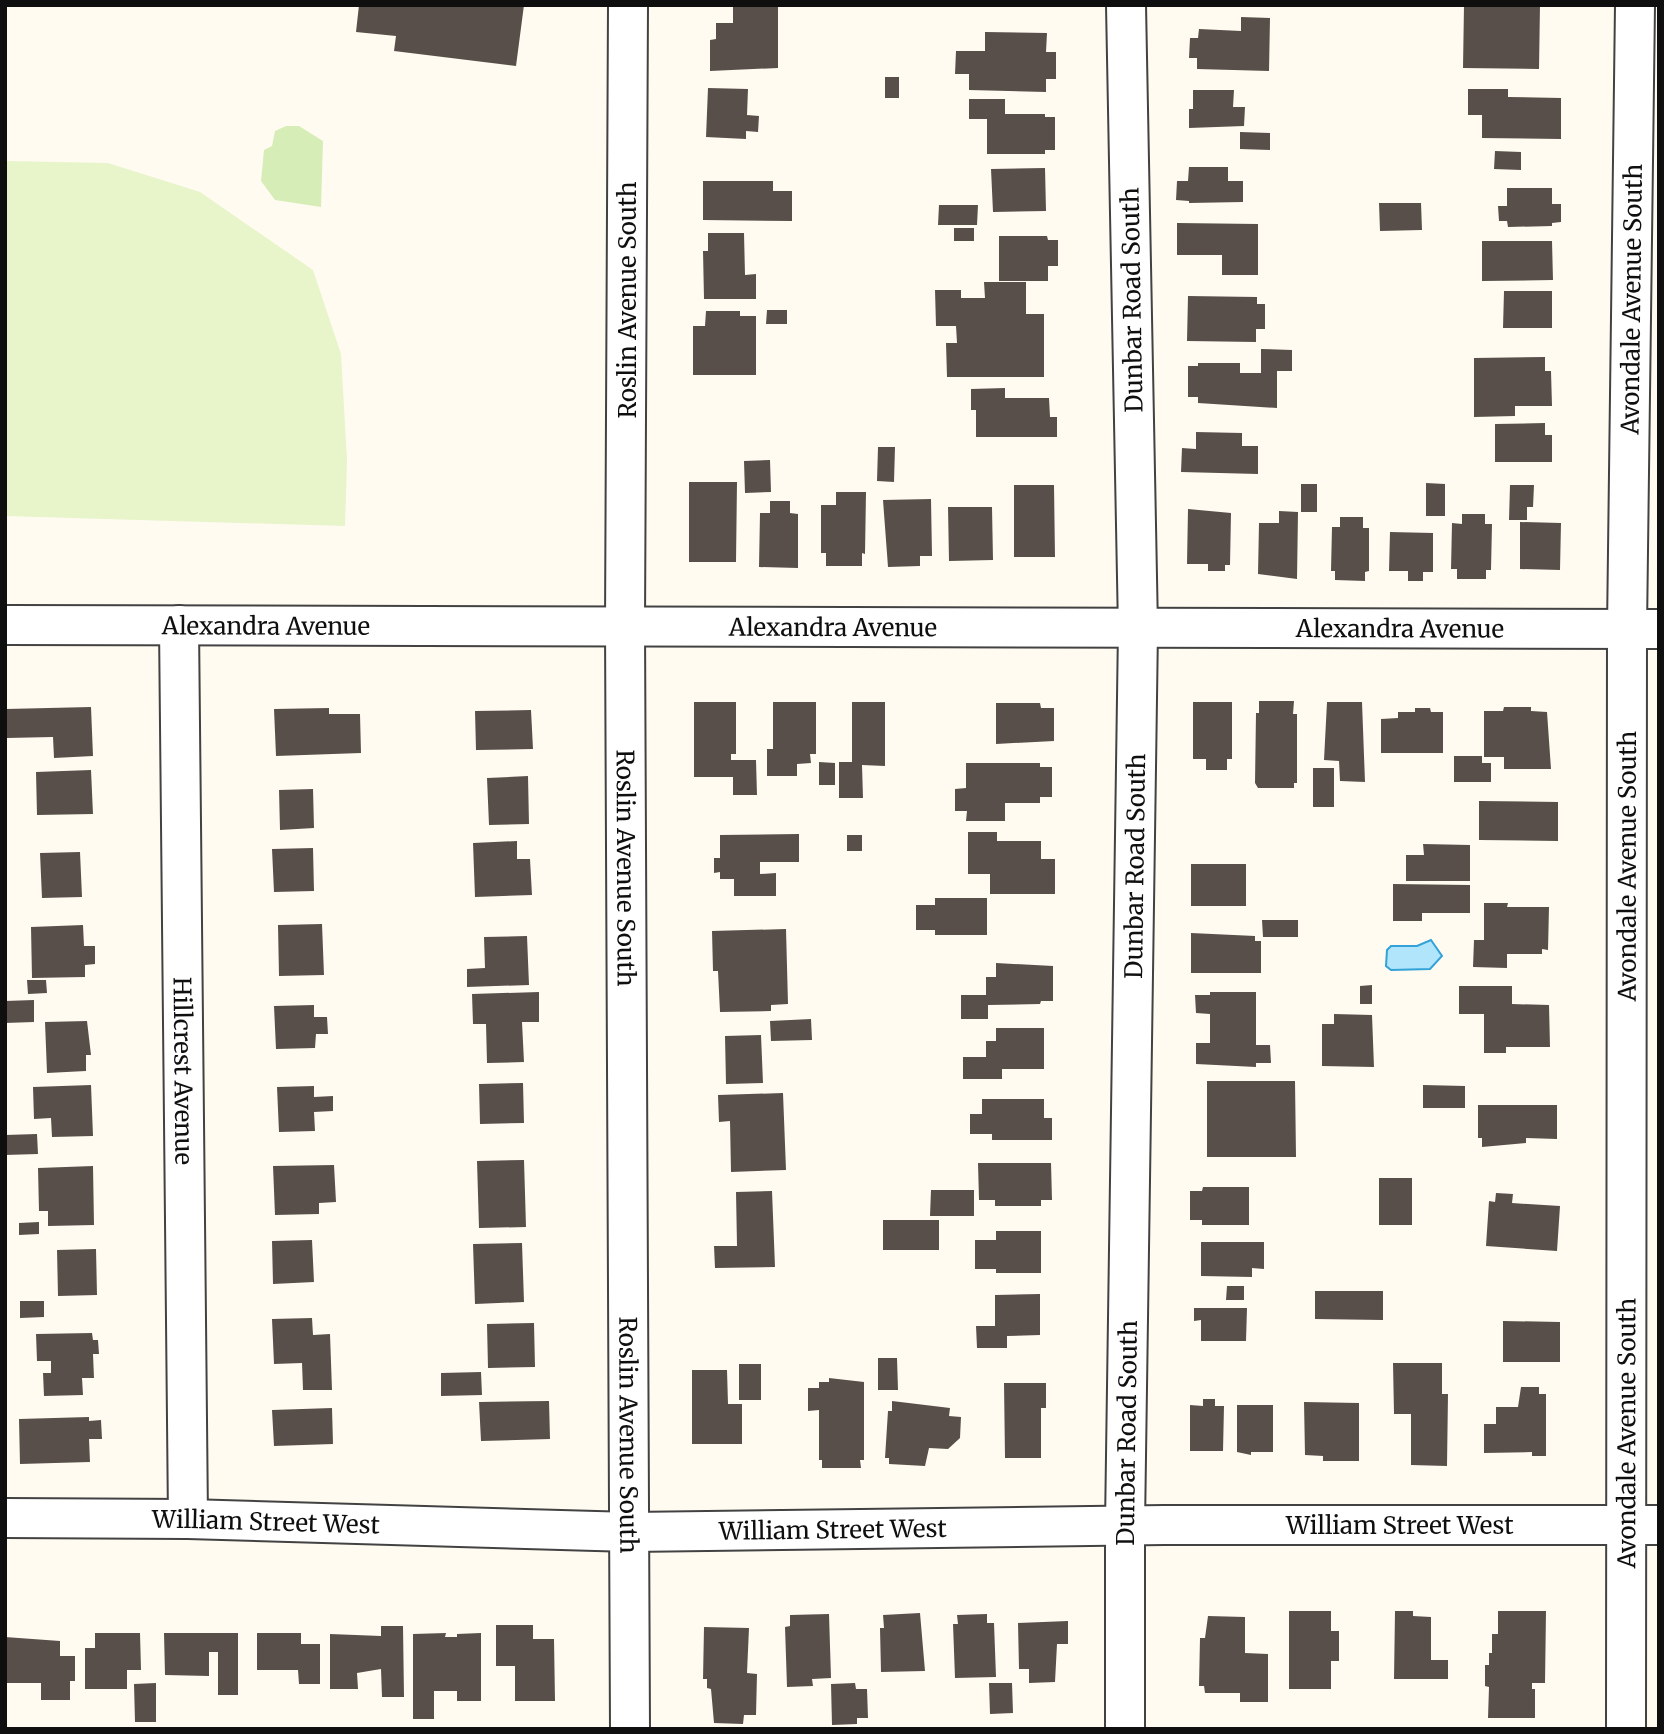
<svg xmlns="http://www.w3.org/2000/svg" width="1664" height="1734" viewBox="0 0 1664 1734" font-family="Merriweather,serif">
<rect width="100%" height="100%" fill="#fffbf1"/>
<path fill="#d7edb7" d="M286,126H299L323,141L321,207L275,200L261,181L264,150L272,146L275,131Z"/>
<path fill="#e8f4c9" d="M5,161L108,163L200,192L313,270L341,354L347,460L345,526L5,516Z"/>
<path fill="#b1e5fb" stroke="#32a2d8" stroke-width="2" d="M1431,940L1442,956L1430,969L1391,970L1386,966L1387,950L1391,946H1417Z"/>
<path fill="#594f4a" d="M359,5H524L516,66L394,51L396,36L356,32Z
M733,5H778V68L710,71V40L716,39V23H733Z
M1464,5H1540L1539,69L1463,68Z
M1241,17L1270,18L1269,71L1197,69V58H1189L1190,38H1198L1199,29L1241,31Z
M985,32L1047,33L1046,52H1056V79H1046V92L969,90V74H955L956,51H985Z
M885,77H899V98H885Z
M708,88L748,89L747,115L759,116L758,132L746,131V139L706,137Z
M1468,89H1508V97L1561,98V139L1482,138V115H1468Z
M1193,90H1234L1233,107H1245L1244,126L1189,128V109H1193Z
M969,99H1005V114H1045V117H1055V150H1045V154H987V119H969Z
M1240,132L1270,133V150L1240,149Z
M1495,151L1521,152V170L1494,169Z
M1189,167H1228V181H1243V202L1189,203V201L1176,200L1177,181H1188Z
M1045,168L1046,211L993,212L991,169Z
M703,181H773V191H792V221L703,220Z
M1507,188H1552V204H1561V222L1552,223V226L1508,227L1507,221H1499L1498,206H1507Z
M1379,203H1421L1422,230L1380,231Z
M939,205H978L977,225H938Z
M1177,223L1258,224V275H1222V255H1177Z
M954,228H974V241H954Z
M708,233H744L745,275L756,274V299H704L703,251H708Z
M999,236H1047L1048,240H1058V266H1048V281H999Z
M1482,241H1552L1553,280L1482,281Z
M984,282H1026V314H1044V377H947L946,343H957L956,326H936L935,290H961V298H985Z
M1504,291H1552V328H1503Z
M1188,296L1257,297V304H1265V329H1256V342L1187,341Z
M767,310H787V324H766Z
M706,311H740V316H756V375H693V326H705Z
M1261,349L1292,350V371H1277V408L1198,403V397H1188V366H1198V363H1240V373H1261Z
M1545,357V371H1551L1552,406H1515V416L1474,417V358Z
M1005,388V398H1049L1050,417H1057V437H976V410H971V389Z
M1545,423V435H1552V462H1495V424Z
M1196,432L1242,433V446H1258V474L1181,472L1182,448L1196,449Z
M878,447H895L894,482L877,481Z
M770,460L771,492L745,493L744,461Z
M689,482H737L736,562H689Z
M1426,483L1445,484V516H1426Z
M1301,484H1317V512H1301Z
M1014,485H1054L1055,557H1014Z
M1510,485H1534L1533,507H1527V520H1509Z
M836,492H866L865,554L862,553V566H826V553H821V505H836Z
M931,499L932,556H920V566L888,567L883,500Z
M770,501H790V513L798,514V568L759,567L760,513H770Z
M948,507H992L993,560L949,561Z
M1188,509L1231,513L1230,565H1225V571H1208V564H1187Z
M1279,511L1298,512L1297,579L1258,574L1259,523H1279Z
M1462,514H1485V524H1492L1491,570H1486V579H1457V569H1451L1452,523L1462,524Z
M1340,517H1363V528H1369V571L1365,572V581L1335,580V571H1331L1332,527H1340Z
M1520,522L1561,523L1560,570L1520,569Z
M1390,532L1433,533V572H1423V581H1408V571H1389Z
M1259,701H1294L1293,714H1297V783H1294V788H1258L1255,783L1256,713H1259Z
M694,702H736V754H731V760H756L757,795H733V777H694Z
M773,702H816V754H810L811,763L797,764V776H767V749H773Z
M852,702H885V766L862,765L863,798H839V762H852Z
M1193,702H1232V759H1227V770H1206V759H1193Z
M1327,702H1362L1365,782L1340,781L1339,761L1324,760Z
M996,703H1040L1041,708H1054V741L996,744Z
M91,707L93,756L54,758L53,737L7,738L6,709Z
M1504,707H1531V711L1547,712L1551,769H1504V757H1484V711H1503Z
M329,708V714H360L361,753L276,756L274,709Z
M1415,708H1430L1431,712H1443V753H1381V719L1398,718V712H1415Z
M531,710L533,749L476,750L475,711Z
M1454,756H1482V763H1491V782H1454Z
M819,762L835,763V785H819Z
M966,763H1040V767H1052V797H1040V803H1005V821H966L967,811H955V789L966,788Z
M1313,768H1334V807H1313Z
M91,770L93,814L37,815L36,772Z
M528,776L529,824L489,825L487,778Z
M313,789L314,828L280,830L279,790Z
M1479,801L1558,802V841L1479,840Z
M968,832H997V841H1041V859H1055V894H990V874H968Z
M799,834V862H760V874L776,873V896H734V879H720V872L714,873V858H720V835Z
M847,835H862V851H847Z
M517,841V859H530L532,895L475,897L473,843Z
M1423,844L1470,845V881H1406V855H1424Z
M313,848L314,891L274,892L272,849Z
M80,852L82,897L42,898L40,853Z
M1191,864H1246V906H1191Z
M1393,884L1470,885V913H1422V921H1393Z
M935,898H987V935H935V930H916V905H935Z
M1484,903H1508L1507,907H1549L1548,950L1542,949V954H1507V968L1473,967L1474,940H1484Z
M1262,920H1298V937H1263Z
M322,924L324,975L279,976L278,925Z
M83,925L84,946H95V964L85,965V977L32,978L31,927Z
M786,929L788,1004L771,1005V1011L720,1012L718,971H713L712,931Z
M1191,933L1255,936V941H1261V973H1191Z
M527,936L529,985L467,987V969L485,968L484,937Z
M996,963L1053,966V1001H1041L1040,1004L988,1005V1019H961V995H986V977H996Z
M27,980H46L47,993L28,994Z
M1372,985V1004H1360V986Z
M1459,986H1512V1004L1549,1005L1550,1047H1506V1053H1484V1014H1459Z
M539,992V1022H522L524,1062L487,1063L486,1024H473L472,994Z
M1210,992H1256V1045H1270L1271,1063H1256V1067L1196,1064V1043H1210V1014L1196,1013L1195,995H1210Z
M34,1000V1022L5,1023V1001Z
M314,1005V1017H327L328,1034H316L315,1048L276,1049L274,1006Z
M1334,1014L1372,1015L1374,1067L1322,1066V1024H1334Z
M811,1019L812,1040L771,1041L770,1021Z
M87,1021L91,1055H86V1071L47,1073L45,1022Z
M996,1028H1044V1069H1002V1079H963V1057H986V1041H996Z
M761,1035L763,1083L726,1084L725,1036Z
M1207,1081H1295L1296,1157H1207Z
M523,1083L524,1123L480,1124L479,1084Z
M91,1085L93,1136L52,1137L51,1118L34,1119L33,1087Z
M1423,1085L1465,1086V1108H1423Z
M314,1086V1097L333,1096V1111L314,1112L315,1131L279,1132L277,1087Z
M783,1093L786,1170L731,1172L730,1121L719,1122L718,1095Z
M982,1099H1044V1118H1052V1140H992V1134H970V1114H982Z
M1478,1105H1557V1139L1526,1138V1143L1482,1147V1138H1478Z
M37,1134L38,1154L5,1155V1135Z
M524,1160L526,1227L479,1228L477,1161Z
M978,1163H1051L1052,1200H1041V1206H995V1200H979Z
M334,1165L336,1202L319,1203V1214L275,1215L273,1166Z
M93,1166L94,1225L48,1226V1211H39L38,1168Z
M1379,1178H1412V1225H1379Z
M1203,1187H1249V1225H1202V1220H1190V1191H1202Z
M931,1190H974V1216H930Z
M772,1191L775,1267L715,1268L714,1246H737L736,1192Z
M1496,1193L1513,1194L1512,1203L1560,1206L1557,1251L1486,1246L1489,1201L1495,1202Z
M883,1220H939V1250H883Z
M39,1222V1234L19,1235V1223Z
M996,1231H1041V1273H996V1269H975V1240H996Z
M312,1240L314,1282L273,1284L272,1241Z
M1201,1242H1264V1269L1252,1268V1277L1201,1276Z
M522,1243L524,1302L475,1304L473,1244Z
M96,1249L97,1295L58,1296L57,1250Z
M1227,1286H1244V1300H1226Z
M1315,1291H1383V1320L1315,1319Z
M1040,1294V1335L1007,1336V1348H977L976,1326H995V1295Z
M20,1301H44V1317L20,1318Z
M1194,1308H1247L1246,1341H1201V1320L1194,1321Z
M312,1318L313,1335L330,1334L332,1390H303L302,1363L274,1364L272,1319Z
M1503,1321L1560,1322V1362H1503Z
M534,1323L535,1367L488,1368L487,1324Z
M92,1333L93,1340H98L99,1354H93L94,1378H82L83,1395L44,1396L43,1373H51V1361H37L36,1334Z
M878,1358H897L898,1390H878Z
M1393,1363H1442V1394H1448L1447,1466L1411,1465V1414H1394Z
M739,1364H761V1400H739Z
M692,1370H727L728,1404H742V1444H692Z
M481,1372L482,1395L441,1396V1373Z
M829,1378L864,1382V1460H860L861,1468H822V1460H819V1410L808,1411V1388H819V1382H829Z
M1004,1383H1046V1408H1041V1458H1005Z
M1521,1387H1539V1394H1546V1456H1532V1452L1484,1453V1424H1496V1407H1518Z
M1203,1399H1215V1406H1224L1223,1451H1190V1405L1203,1406Z
M549,1401L550,1439L481,1441L479,1402Z
M892,1401L950,1408L949,1416L961,1417L960,1438L948,1449L929,1448L925,1466L889,1464V1458H885L888,1411H892Z
M1304,1402L1359,1403V1461H1323V1456L1305,1455Z
M1237,1405H1273V1452H1251V1455L1237,1452Z
M332,1408L333,1444L274,1446L272,1410Z
M89,1417V1421L101,1420L102,1439H89L90,1462L20,1464L19,1419Z
M1289,1611H1331V1631H1339V1661H1331V1689H1289Z
M1395,1611H1413V1616L1431,1617V1660H1448V1679H1394Z
M1498,1611H1546L1545,1683H1532V1689H1535V1718H1488L1489,1687L1485,1686V1665H1489V1653H1492V1634H1498Z
M920,1613L925,1671L881,1672L880,1628H884L883,1615Z
M829,1614L831,1678L812,1679L813,1686L787,1687L785,1627L790,1626V1615Z
M987,1614V1623H994L996,1677L955,1678L953,1624H958L957,1615Z
M1208,1616L1245,1617V1653L1268,1654V1702H1240V1693H1205L1204,1686H1199L1200,1638H1205Z
M1068,1621V1644H1057L1055,1682L1029,1683V1669H1019L1018,1623Z
M496,1625H533V1639H554L555,1701H515V1666H496Z
M381,1626H403L404,1697H382L381,1669L357,1673L358,1689H330V1634L381,1636Z
M704,1627L749,1628L747,1673L757,1674L756,1715H744L743,1724L714,1723L711,1689L707,1688V1679H703Z
M95,1633H140L141,1670H127V1689H85V1648H95Z
M164,1633H238V1695H218V1652H209V1676L165,1675Z
M257,1633H301V1644H320V1684H299L298,1670H257Z
M446,1633L445,1637H457V1634L481,1633V1701H457V1691H434V1719H413V1634Z
M5,1637L60,1641V1656H75V1681H70V1700H41V1683H5Z
M156,1683V1722H135L134,1684Z
M855,1683L856,1689H867L868,1718H857V1724L832,1725L831,1684Z
M989,1683H1012L1013,1713L990,1714Z"/>
<g fill="none" stroke-linecap="round" stroke-linejoin="round">
<g stroke="#424242" stroke-width="42">
<g id="minor">
<path id="s1" d="M628,5L625,625L630,1729"/>
<path id="s2" d="M5,625L1659,629"/>
<path id="s3" d="M179,625L188,1519"/>
<path id="s4" d="M5,1518L188,1519L631,1532L1164,1525H1659"/>
<path id="s5" d="M1125,1729V1525L1138,629L1126,5"/>
<path id="s6" d="M1626,1729L1627,629L1635,5"/>
</g>
</g>
<use href="#minor" stroke="#fff" stroke-width="38"/>
</g>
<g text-anchor="middle" dominant-baseline="central" stroke-width="7" stroke-linejoin="round" paint-order="stroke">
<g font-size="24" fill="#0f0f0f" stroke="#fff">
<text transform="translate(627 300) rotate(-90)">Roslin Avenue South</text>
<text transform="translate(1132 300) rotate(-91)">Dunbar Road South</text>
<text stroke="none"><textPath href="#s6" startOffset="1430">Avondale Avenue South</textPath></text>
<text stroke="none"><textPath href="#s2" startOffset="261">Alexandra Avenue</textPath></text>
<text stroke="none"><textPath href="#s2" startOffset="828">Alexandra Avenue</textPath></text>
<text stroke="none"><textPath href="#s2" startOffset="1395">Alexandra Avenue</textPath></text>
<text stroke="none"><textPath href="#s1" startOffset="863">Roslin Avenue South</textPath></text>
<text stroke="none"><textPath href="#s5" startOffset="863">Dunbar Road South</textPath></text>
<text stroke="none"><textPath href="#s6" startOffset="863">Avondale Avenue South</textPath></text>
<text stroke="none"><textPath href="#s3" startOffset="446">Hillcrest Avenue</textPath></text>
<text stroke="none"><textPath href="#s1" startOffset="1430">Roslin Avenue South</textPath></text>
<text stroke="none"><textPath href="#s5" startOffset="296">Dunbar Road South</textPath></text>
<text stroke="none"><textPath href="#s6" startOffset="296">Avondale Avenue South</textPath></text>
<text stroke="none"><textPath href="#s4" startOffset="261">William Street West</textPath></text>
<text stroke="none"><textPath href="#s4" startOffset="1395">William Street West</textPath></text>
<text stroke="none"><textPath href="#s4" startOffset="828">William Street West</textPath></text>
</g>
</g>
<rect width="1664" height="1734" fill="none" stroke="#0f0f0f" stroke-width="14"/>
</svg>
